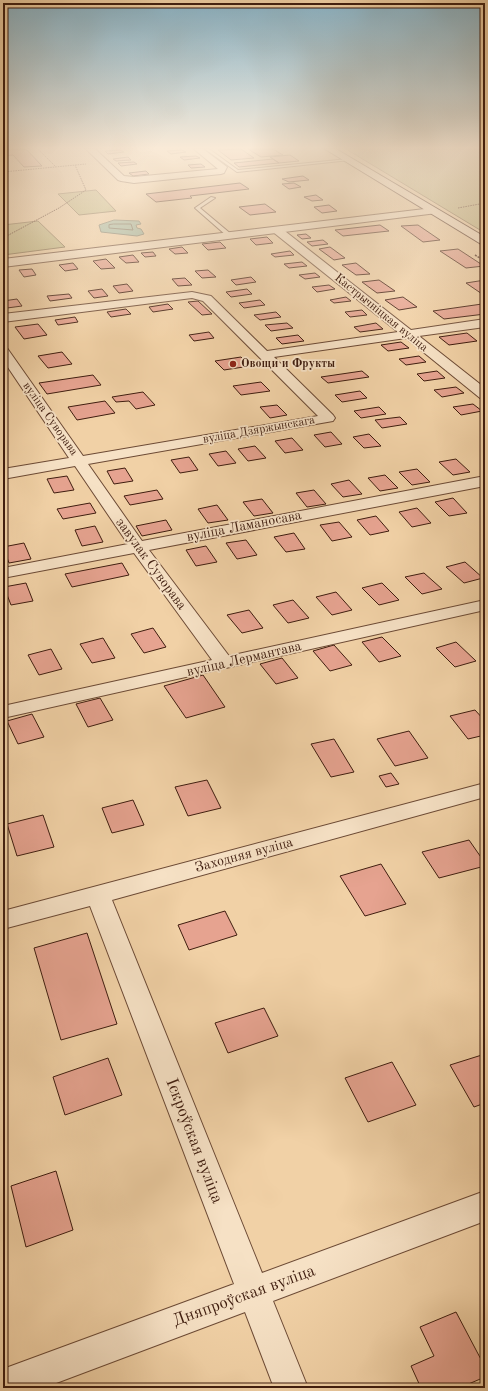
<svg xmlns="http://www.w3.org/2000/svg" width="488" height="1391" viewBox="0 0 488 1391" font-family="'Old Standard TT',serif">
<rect width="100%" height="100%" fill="#f1d1a6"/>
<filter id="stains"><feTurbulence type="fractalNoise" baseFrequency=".005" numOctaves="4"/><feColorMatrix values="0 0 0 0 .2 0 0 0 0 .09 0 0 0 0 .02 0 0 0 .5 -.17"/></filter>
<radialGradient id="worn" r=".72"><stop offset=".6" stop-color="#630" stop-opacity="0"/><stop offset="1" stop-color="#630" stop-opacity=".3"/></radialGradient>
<path fill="#c1b982" stroke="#806b48" d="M346,149H485V233Z
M96,190L116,211L79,215L58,194Z
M38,221L65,247L3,255V225Z"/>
<path fill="#9cb8a2" stroke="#777a67" d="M114,220L139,221L141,224L136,225L137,228L141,229L144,234L137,236L101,232L99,225Z"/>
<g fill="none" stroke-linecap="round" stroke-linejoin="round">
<path stroke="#6e6a58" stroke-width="1" d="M114,224H131L133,230L109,228V225Z"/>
</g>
<path fill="#e6a390" stroke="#3f1d0f" d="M22,149L27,150L42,166L24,167L13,155L3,156V150Z
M241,149L254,158L231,160L218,150Z
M248,149H273L283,155L261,157Z
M120,150L124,152L108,154L105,151Z
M182,150L186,152L171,154L167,151Z
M290,155L299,161L279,163L270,157Z
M196,156L200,158L184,160L180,157Z
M128,157L131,160L116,161L113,159Z
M273,159L279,163L239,167L234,163Z
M134,162L137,164L121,166L118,163Z
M201,164L205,167L191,168L188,165Z
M146,171L149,174L133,176L129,173Z
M303,176L309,180L289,182L282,179Z
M240,183L249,189L190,196L192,198L156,202L146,194Z
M294,183L301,187L289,189L282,184Z
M316,195L323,200L312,201L304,197Z
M265,204L276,212L250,215L239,207Z
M329,205L337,211L322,213L314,207Z
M380,225L389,231L343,236L335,230Z
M418,225L440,240L423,242L401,226Z
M306,234L311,238L302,239L297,235Z
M267,237L273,243L256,245L250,239Z
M323,240L328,244L312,246L307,242Z
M220,242L226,248L208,250L202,244Z
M182,247L188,253L175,254L169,249Z
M330,247L345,258L334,260L319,249Z
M458,249L484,266L466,268L440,251Z
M290,251L294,255L275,257L271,254Z
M153,252L156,256L145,257L141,253Z
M133,255L139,262L126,263L119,257Z
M106,259L115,268L101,269L93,261Z
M302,262L307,266L289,268L284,264Z
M73,263L78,269L65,271L59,265Z
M356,263L370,274L356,275L342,265Z
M32,269L36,275L24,277L19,270Z
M208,270L216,277L202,278L195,271Z
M315,273L320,277L305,279L299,275Z
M251,277L256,282L236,285L231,280Z
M185,278L192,285L178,286L172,279Z
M379,280L395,291L377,293L362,282Z
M485,280V296L466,283Z
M127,284L133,291L119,293L113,286Z
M329,285L335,289L317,292L312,287Z
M102,289L108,296L94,298L88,291Z
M247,289L252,294L231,297L226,292Z
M69,294L72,298L50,301L47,296Z
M346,297L351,301L334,303L330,300Z
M403,297L417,307L399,310L385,300Z
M17,299L22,306L7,308L3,301Z
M260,300L265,305L244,308L239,303Z
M198,301L212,314L202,315L188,302Z
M168,304L173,309L153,312L149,307Z
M482,304L485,306V314L444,319L433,311Z
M126,309L131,314L111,317L107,312Z
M362,310L367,315L350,317L345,312Z
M276,312L281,317L260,320L254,315Z
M75,317L78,322L58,325L55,320Z
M287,323L293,328L271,331L265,325Z
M376,323L383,329L360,332L354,327Z
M38,324L47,335L24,339L15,327Z
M209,332L214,338L194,341L189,335Z
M467,333L477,341L449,345L439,337Z
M298,335L304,341L282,344L276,338Z
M401,342L409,348L388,351L381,345Z
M62,352L72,364L48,368L38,356Z
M419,356L426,362L406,365L399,359Z
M241,357L250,366L224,370L215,361Z
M362,371L369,377L328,383L321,377Z
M437,371L445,378L424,381L417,374Z
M93,375L101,385L47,394L39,383Z
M261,382L270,391L241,395L233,386Z
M456,387L464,393L442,397L434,390Z
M360,391L367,398L342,402L335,395Z
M143,392L155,405L136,409L129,401L116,402L112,397Z
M105,401L115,413L77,420L68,407Z
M473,404L482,411L461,415L453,407Z
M277,405L287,415L270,418L260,407Z
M379,407L386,414L361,418L354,411Z
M400,417L407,424L382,428L375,420Z
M331,432L342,444L325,447L314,435Z
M369,434L381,446L364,448L353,437Z
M292,438L303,450L285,453L275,441Z
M255,446L266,458L248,461L238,449Z
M226,451L236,463L218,466L209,454Z
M189,457L198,470L180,473L171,460Z
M456,459L470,472L453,475L439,462Z
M125,468L133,481L114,484L107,471Z
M417,469L430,482L412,485L399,472Z
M385,475L398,488L380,491L368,478Z
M67,476L74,490L54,493L47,479Z
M349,480L362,494L343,497L331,484Z
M157,490L163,499L130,505L124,496Z
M314,490L326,504L307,507L296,493Z
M453,498L467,513L449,516L435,502Z
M262,499L273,513L254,516L243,502Z
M90,503L96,513L63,519L57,509Z
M217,505L228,520L208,523L198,509Z
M417,508L431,523L412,527L399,512Z
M376,516L389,531L370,535L357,520Z
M166,520L172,530L142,536L136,526Z
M339,522L352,537L332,541L320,525Z
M95,526L103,542L82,546L75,530Z
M294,533L305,549L286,552L274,537Z
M246,540L257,555L237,559L226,543Z
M24,543L31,559L9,563L3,547Z
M206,546L217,562L196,566L186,550Z
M465,562L483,578L464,583L446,567Z
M122,563L129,575L72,587L65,574Z
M424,573L442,589L422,594L405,577Z
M26,583L33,601L11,605L4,587Z
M382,583L399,600L379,605L362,588Z
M336,592L352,610L332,615L316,597Z
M293,600L309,618L288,623L273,605Z
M249,610L263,628L242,633L227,615Z
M153,628L166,647L144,653L131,634Z
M382,637L401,656L379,662L362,642Z
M103,638L115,658L92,663L80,644Z
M456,642L476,661L455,667L436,648Z
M334,645L352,665L330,671L313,651Z
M51,649L62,669L39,675L28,655Z
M282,658L298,678L276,684L260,664Z
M203,675L225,707L186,718L164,686Z
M100,698L113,720L88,727L76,704Z
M475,710L485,721V735L468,739L450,716Z
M32,714L44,737L18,744L7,721Z
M409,731L428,758L395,766L377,739Z
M334,739L354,772L331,777L311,744Z
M391,773L399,784L386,787L379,776Z
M207,780L221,808L188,816L175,787Z
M133,800L144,825L112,833L102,808Z
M43,815L54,847L17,856L7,824Z
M469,840L485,863V866L439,878L422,852Z
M381,864L406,904L365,916L340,876Z
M225,911L237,935L189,950L178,925Z
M87,933L117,1024L61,1040L34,948Z
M264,1008L278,1036L228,1053L215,1023Z
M485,1054V1103L474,1107L450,1065Z
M108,1058L122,1095L65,1115L53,1077Z
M392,1062L416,1105L368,1122L345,1078Z
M56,1171L73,1230L26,1247L11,1186Z
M456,1312L485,1367V1377L459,1388H421L411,1366L434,1356L420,1327Z"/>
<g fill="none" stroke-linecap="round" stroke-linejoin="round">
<g stroke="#6c4a35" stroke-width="2">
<path id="service" d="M205,149H209L238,170L348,159L350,160L237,172Z
M211,197L215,198L200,208L231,234V236H227L195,208Z"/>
</g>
<g stroke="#6c4a35" stroke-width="2">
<path id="minor" d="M86,149H95L124,176L134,177L218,169L194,149H203L227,167L224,173L221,174L134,183L121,181L118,180Z
M277,227L281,228L411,330L485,319V327L419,336L485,388V399L480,398L406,338L274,357L333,415L335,418L333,421L88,464L142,541L485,476V486L149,550L229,656L485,600V610L3,718V706L212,660L134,553L3,578V568L128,544L75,466L3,479V469L69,458L3,360V347L7,348L83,456L318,416L203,301L192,298L3,322V314L192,292L211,296L267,351L398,332L273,232L272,230Z
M485,783V797L112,900L262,1273L485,1191V1221L273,1301L308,1388H274L245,1312L43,1388H3V1369L234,1284L90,906L3,929V911Z"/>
</g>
<g stroke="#6c4a35" stroke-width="2">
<path id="tertiary" d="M433,208L437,209L438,211L437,213L3,267V259Z"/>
</g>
<g stroke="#3f1d0f" stroke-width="2">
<path id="secondary" d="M325,149H336L485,237V245L481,244Z"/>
</g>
<path stroke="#3f1d0f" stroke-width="1" stroke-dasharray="1.5 1" stroke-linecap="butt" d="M38,149L56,167
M3,172L86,164
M458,208L485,203
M3,238L59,208L86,190L75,165"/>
<path stroke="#3f1d0f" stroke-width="1.5" stroke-dasharray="2 1" stroke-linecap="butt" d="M475,255L485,261"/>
<use href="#service" fill="#f6e1c5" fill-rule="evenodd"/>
<use href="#minor" fill="#f6e1c5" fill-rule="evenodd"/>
<use href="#tertiary" fill="#f6e1c5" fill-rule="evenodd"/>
<use href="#secondary" fill="#f6e1c5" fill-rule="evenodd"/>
</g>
<linearGradient id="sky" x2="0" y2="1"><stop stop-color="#89b6cc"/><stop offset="0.43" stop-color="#f9ead7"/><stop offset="1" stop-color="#f9ead7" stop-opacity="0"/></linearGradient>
<rect width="488" height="344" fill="url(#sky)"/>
<circle fill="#8f2418" stroke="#f6e1c5" stroke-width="1.5" cx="233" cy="364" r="4"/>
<g text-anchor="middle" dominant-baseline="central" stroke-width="3.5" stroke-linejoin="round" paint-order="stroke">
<g font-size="12" fill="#3f1d0f" stroke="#f6e1c5">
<text transform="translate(381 313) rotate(39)">Кастрычніцкая вуліца</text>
<text transform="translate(50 419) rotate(55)">вуліца Суворава</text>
<text transform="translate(259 430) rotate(-10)">вуліца Дзяржынскага</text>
</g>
<g font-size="12" font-weight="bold" fill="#3f1d0f" stroke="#f6e1c5" text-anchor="start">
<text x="241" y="364">Овощи и Фрукты</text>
</g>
<g font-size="14" fill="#3f1d0f" stroke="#f6e1c5">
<text transform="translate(244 526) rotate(-11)">вуліца Ламаносава</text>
<text transform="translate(151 564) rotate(54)">завулак Суворава</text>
<text transform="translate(244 659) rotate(-13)">вуліца Лермантава</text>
<text transform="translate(244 855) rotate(-15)">Заходняя вуліца</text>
</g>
<g font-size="17" fill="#3f1d0f" stroke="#f6e1c5">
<text transform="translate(194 1141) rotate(69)">Іскроўская вуліца</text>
<text transform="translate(244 1296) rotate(-20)">Дняпроўская вуліца</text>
</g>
</g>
<rect width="488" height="1391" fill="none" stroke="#f1d1a6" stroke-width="16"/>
<rect x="4" y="4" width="480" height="1383" fill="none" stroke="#3f1d0f" stroke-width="2"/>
<rect x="8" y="8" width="472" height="1375" fill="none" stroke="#3f1d0f"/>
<rect width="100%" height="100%" filter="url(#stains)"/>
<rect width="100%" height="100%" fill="url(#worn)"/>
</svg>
